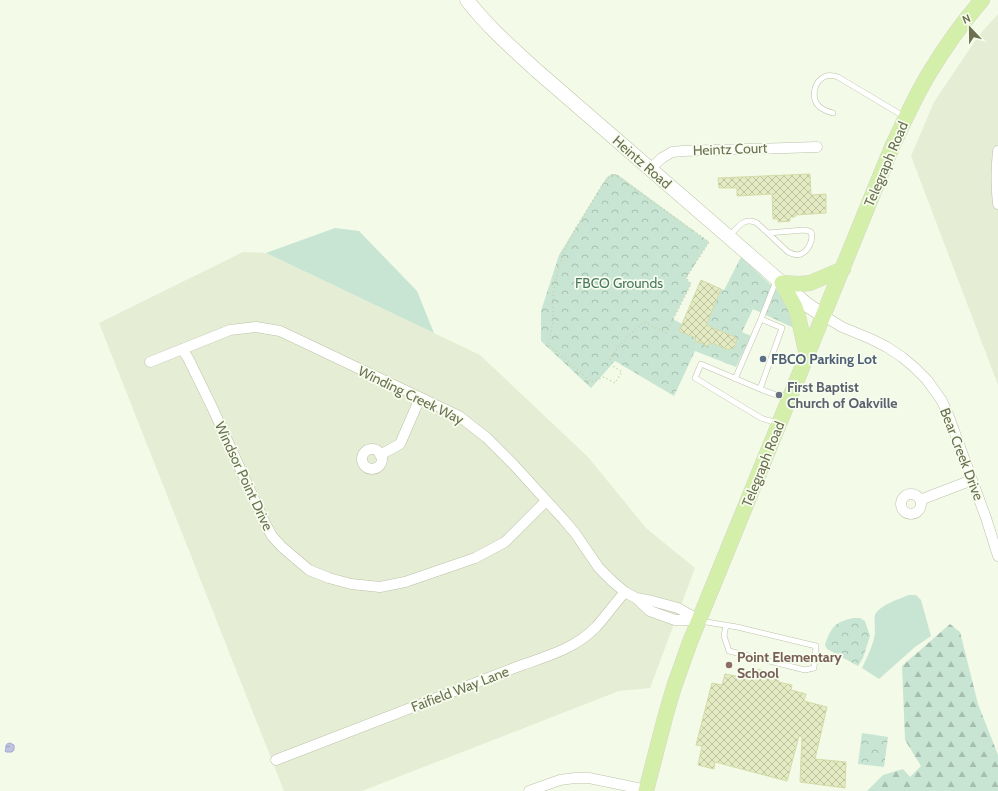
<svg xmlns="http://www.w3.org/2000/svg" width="998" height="791" viewBox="0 0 998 791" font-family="Cabin,sans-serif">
<defs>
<pattern id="forest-firs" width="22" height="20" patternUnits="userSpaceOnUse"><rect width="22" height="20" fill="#c8e5d3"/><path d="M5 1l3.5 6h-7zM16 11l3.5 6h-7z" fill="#a6beae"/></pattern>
<pattern id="park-crowns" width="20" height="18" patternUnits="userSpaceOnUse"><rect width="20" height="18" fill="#c8e5d3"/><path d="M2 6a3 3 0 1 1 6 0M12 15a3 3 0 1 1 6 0" fill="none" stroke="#a6beae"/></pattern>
<pattern id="water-ripples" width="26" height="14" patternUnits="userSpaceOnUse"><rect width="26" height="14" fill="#bfc2e1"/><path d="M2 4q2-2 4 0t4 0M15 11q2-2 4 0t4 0" fill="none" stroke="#9fa2b9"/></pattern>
<pattern id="building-cross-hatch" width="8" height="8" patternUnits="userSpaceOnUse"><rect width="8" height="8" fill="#e4ebc3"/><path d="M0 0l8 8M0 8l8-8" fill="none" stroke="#bdc3a1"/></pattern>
</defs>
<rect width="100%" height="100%" fill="#f3fae8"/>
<path fill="#e5edd5" d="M998,14V385L911,156L934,102L979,35Z
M243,252L266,253L480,355L588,457L646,528L695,568L650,688L619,691L362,791H284L99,323Z"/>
<path fill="#c8e5d3" d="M335,228L359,231L417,291L434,333L266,253Z
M909,595H916L921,600L931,636L915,647L879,679L862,668C867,657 873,646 875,633C875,627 874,621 875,615C878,606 901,598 909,595Z"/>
<path fill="url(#forest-firs)" d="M950,624L960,632L978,704L998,755V791H867L883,775L903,769L910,777L921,766L905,740L902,666Z"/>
<path fill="url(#park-crowns)" d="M612,174L618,175L709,242L686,278L691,284L673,319L682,324L679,331L696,338L695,341L708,346L710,342L733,349L737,340L734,339L735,337L706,325L721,289L724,290L741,257L786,299L796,329L753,309L742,332L751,336L736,367L695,351L674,396L615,361L591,388L541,341V311L559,255L607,177Z
M853,618H860L865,621L870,636L863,658L858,666L827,649L825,645C831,627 835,622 853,618Z
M862,733L888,737L884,767L858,764Z"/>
<path fill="url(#water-ripples)" stroke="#a7a9d1" d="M10,743L14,745V750L12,752H6L5,751C7,747 4,744 10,743Z"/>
<path fill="url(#building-cross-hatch)" stroke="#d3dca6" d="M810,174L811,195L826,194V213L795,215V217H790V221L778,222V219H773L772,194L737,196V188H719L718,178Z
M701,280L721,289L706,325L735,337L734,339L737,340L733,349L730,348L729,350L710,342L708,346L695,341L696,338L679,331Z
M758,669L780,675L778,682L792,685L791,690L806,694L804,701L827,707L815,759L846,762L845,788L800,782L802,737L799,736L787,781L715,762L714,769L698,765L702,746L696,745L712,683L722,685L725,674L741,677L742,674L755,676Z"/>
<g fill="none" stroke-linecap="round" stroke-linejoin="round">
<g stroke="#bdc2a8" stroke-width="6">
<path id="lane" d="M833,113C829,112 824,110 821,108C810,100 813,81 826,76C830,75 835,76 838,77L905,117
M729,237C737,228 744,216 757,223L788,252C792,254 797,256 801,254C808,251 814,240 811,232L809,231L804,230L768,233
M761,319L776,281
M735,379L761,319L782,328L760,389
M777,423L761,418L695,378L701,364L760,389L787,399
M700,621L737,627L816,646L814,668L805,670L729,651L724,636L726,625"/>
</g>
<g stroke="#bdc2a8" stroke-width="11">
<path id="street" d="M998,151C996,169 996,186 998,204
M650,169L662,158L672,152L683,151L817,147
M824,316L842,327L871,339L887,347L902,357L914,367L927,380L942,401L949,417L986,518L998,556
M182,349L188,358L212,407L265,523L272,536L282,547L309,570L329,578L351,584L380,587L405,582L475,558L505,542L546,501
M150,362L230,330L256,327L280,331L459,416L487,438L513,464L564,520L575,533L599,568L613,582L625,592L636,598L650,611L675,620H699
M362 459a10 10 0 1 1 20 0a10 10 0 1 1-20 0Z
M380,455L400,444L420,398
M901 504a10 10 0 1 1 20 0a10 10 0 1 1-20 0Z
M920,500L972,480
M636,598L652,601L678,608L699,620
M276,760L522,665C548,656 576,648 596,627C606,616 615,603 625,592
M529,791L560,780L575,778H589L647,790"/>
</g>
<g stroke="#bfc5a7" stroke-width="15">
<path id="secondary" d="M467,0C487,26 512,48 536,70L806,304L824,316"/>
</g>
<g stroke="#d6d7ce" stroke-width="16">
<path id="primary" d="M782,283L795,307L798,316L807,356
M782,283L799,284L810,283L843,269
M646,791L666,714L674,687L690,642L892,147C904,122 915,96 930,72C945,47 963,22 982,0"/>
</g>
<path stroke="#c9d0a7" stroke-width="1.5" stroke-dasharray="1 3" stroke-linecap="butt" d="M615,175L709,242L686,278L691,284L670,326L666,333L644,322C631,333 619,344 610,359L614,367L622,372L615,383L604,377L591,382L548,344L553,322V293L562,255L576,228L603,184L610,176Z"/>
<use href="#lane" stroke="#fff" stroke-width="5"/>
<use href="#street" stroke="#fff" stroke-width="10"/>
<use href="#secondary" stroke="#fff" stroke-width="14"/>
<use href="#primary" stroke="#d3efa9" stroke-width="15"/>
</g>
<circle fill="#5c6f8a" stroke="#f7fdee" stroke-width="1.5" cx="763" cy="359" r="4"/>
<circle fill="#6b7280" stroke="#f7fdee" stroke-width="1.5" cx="779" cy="395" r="4"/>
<circle fill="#8d6e63" stroke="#f7fdee" stroke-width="1.5" cx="729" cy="665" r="4"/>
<g text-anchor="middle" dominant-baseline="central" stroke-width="3.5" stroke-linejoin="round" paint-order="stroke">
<g font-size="14" fill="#6c7050" stroke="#f7fdee">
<text transform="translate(730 149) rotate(-2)">Heintz Court</text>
<text transform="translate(642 162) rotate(41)">Heintz Road</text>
<text transform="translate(886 164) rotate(-67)">Telegraph Road</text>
<text transform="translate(411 395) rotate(26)">Winding Creek Way</text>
<text transform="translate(962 454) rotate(69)">Bear Creek Drive</text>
<text transform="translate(763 464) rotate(-68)">Telegraph Road</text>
<text transform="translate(244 476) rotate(65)">Windsor Point Drive</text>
<text transform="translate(460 689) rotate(-21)">Faifield Way Lane</text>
</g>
<g font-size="14" fill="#4c7a63" stroke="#f7fdee">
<text x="619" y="283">FBCO Grounds</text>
</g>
<g font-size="14" font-weight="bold" fill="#4e5e75" stroke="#f7fdee" text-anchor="start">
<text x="771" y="359">FBCO Parking Lot</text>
</g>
<g font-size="14" font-weight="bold" fill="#5b616d" stroke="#f7fdee" text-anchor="start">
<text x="787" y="387">First Baptist<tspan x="787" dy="16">Church of Oakville</tspan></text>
</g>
<g font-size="14" font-weight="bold" fill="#785e54" stroke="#f7fdee" text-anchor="start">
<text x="737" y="657">Point Elementary<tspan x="737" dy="16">School</tspan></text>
</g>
</g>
<g transform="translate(970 28) rotate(338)" stroke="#f7fdee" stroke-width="3" paint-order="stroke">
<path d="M0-3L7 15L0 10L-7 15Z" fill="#6c7050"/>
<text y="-6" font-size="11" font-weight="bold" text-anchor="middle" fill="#6c7050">N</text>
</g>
</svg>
